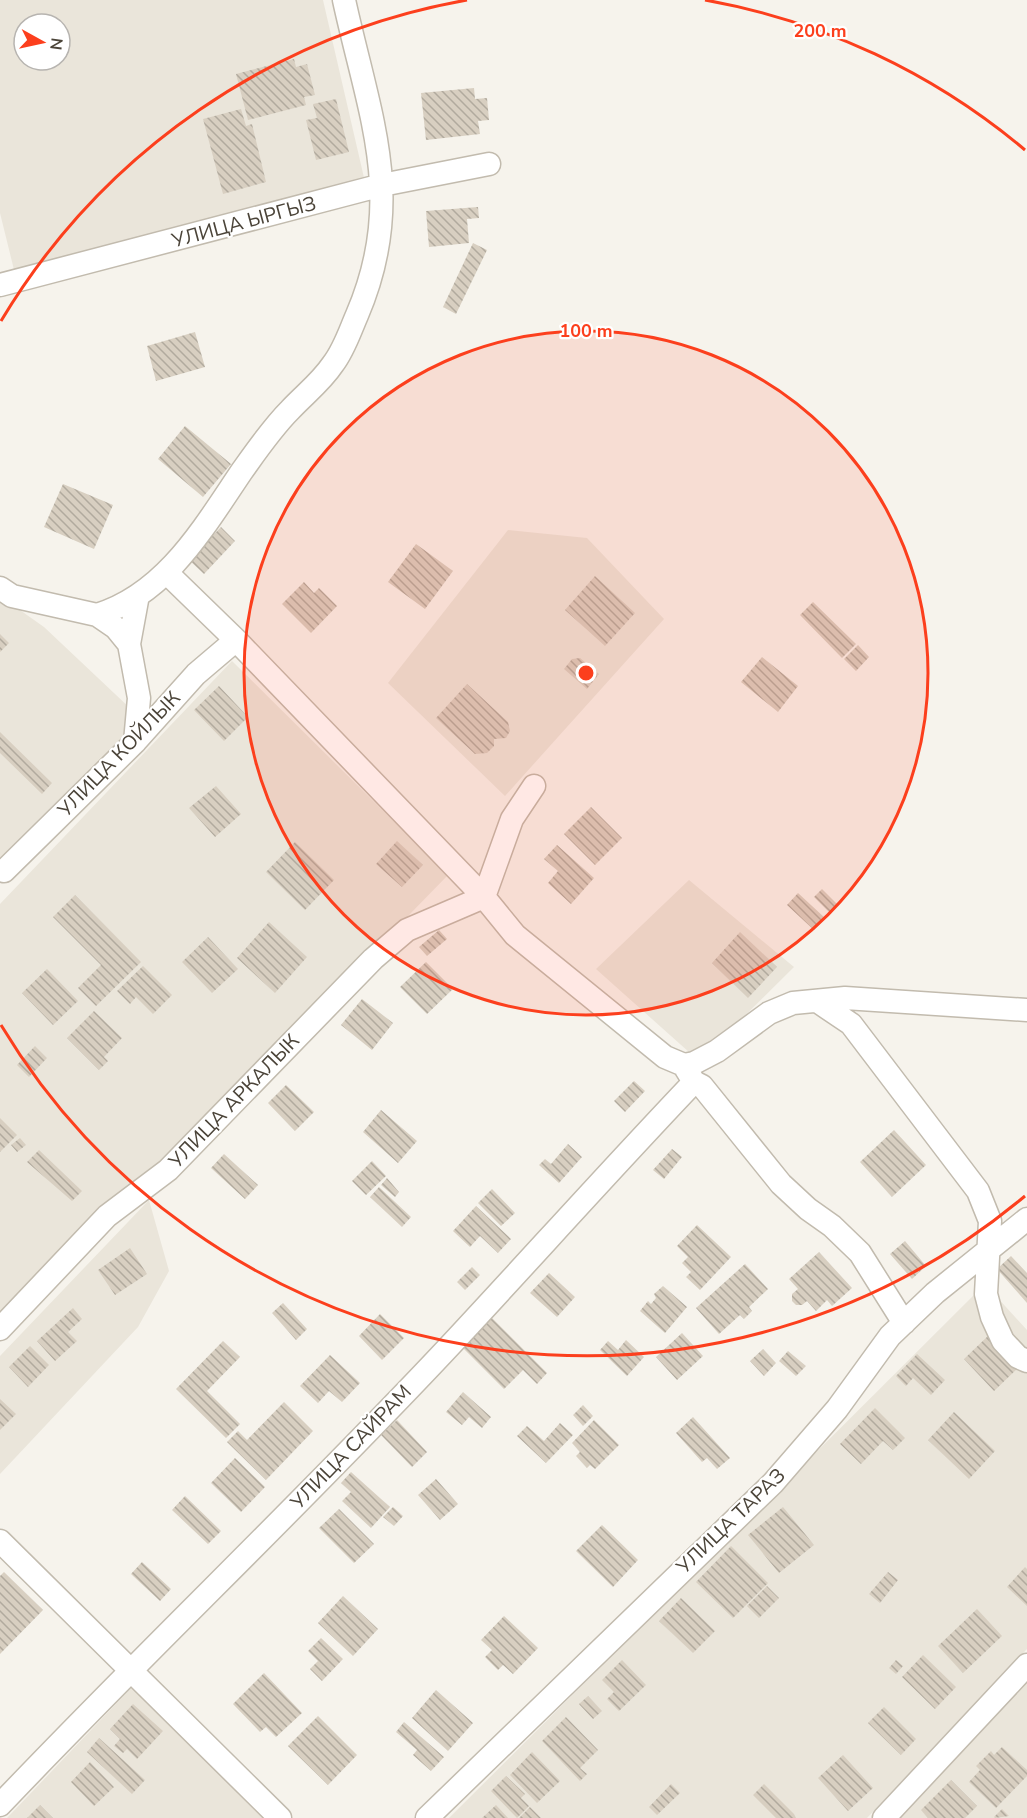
<svg xmlns="http://www.w3.org/2000/svg" width="1027" height="1818" viewBox="0 0 1027 1818" font-family="'Nunito Sans',sans-serif">
<defs>
<pattern id="building-back-hatch" width="6" height="6" patternUnits="userSpaceOnUse" patternTransform="scale(1.5)"><rect width="6" height="6" fill="#d8cfc1"/><path d="M-1 5l2 2M0 0l6 6M5-1l2 2" fill="none" stroke="#b1aa9e"/></pattern>
</defs>
<rect width="100%" height="100%" fill="#f6f3ec"/>
<path fill="#eae5da" fill-rule="evenodd" d="M0,0H323L365,182L17,282L0,213ZM24,24H60V60H24Z
M508,530L587,538L664,619L505,796L388,683Z
M0,596L44,627L150,727L0,875Z
M232,661L448,875L0,1335V904Z
M689,880L794,967L699,1061L596,969Z
M149,1200L169,1271L138,1327L0,1474V1356Z
M985,1284L1027,1330V1649L867,1818H449Z
M1027,1675V1818H890Z
M134,1685L269,1818H7Z"/>
<path fill="url(#building-back-hatch)" d="M294,59L296,67L307,64L315,95L304,97L306,105L248,120L236,74Z
M474,88L475,99L487,98L489,120L478,121L480,134L426,140L421,93Z
M336,99L349,152L316,160L306,120L317,118L313,104Z
M241,109L246,126L252,124L266,182L223,194L203,119Z
M478,207L479,218L467,219L469,243L429,247L426,211Z
M473,243L487,250L456,314L443,307Z
M195,332L205,367L156,381L147,346Z
M185,426L231,464L203,497L158,459Z
M63,484L113,505L94,549L44,527Z
M221,527L235,541L204,574L189,560Z
M416,544L453,571L425,609L388,582Z
M595,576L635,613L605,646L565,610Z
M304,582L314,593L319,588L337,606L311,633L282,604Z
M813,602L856,644L842,658L800,615Z
M0,634L9,643L0,652Z
M858,645L869,657L856,671L844,659Z
M762,657L798,686L778,712L741,682Z
M580,658L599,674L587,689L564,669L572,659Z
M467,684L508,722L510,731L506,738L494,739V746L487,753L475,754L436,718Z
M219,686L248,717L224,741L194,710Z
M0,732L52,783L42,794L0,753Z
M216,786L241,814L215,837L189,808Z
M591,807L622,838L595,865L564,834Z
M397,841L423,865L402,887L376,864Z
M295,842L334,880L305,910L266,872Z
M557,845L594,878L571,904L548,883L558,871L544,859Z
M822,889L838,905L830,913L814,897Z
M798,893L825,918L814,930L787,905Z
M75,895L141,962L96,1006L78,988L101,965L53,917Z
M269,922L307,957L275,993L237,958Z
M439,930L447,939L427,956L419,947Z
M740,932L777,967L748,998L712,963Z
M208,937L238,969L212,993L182,962Z
M426,962L453,989L427,1014L400,987Z
M143,966L172,995L153,1014L136,997L130,1004L117,991Z
M47,969L78,1001L53,1025L22,993Z
M362,999L393,1023L372,1050L341,1025Z
M94,1011L122,1038L104,1057L108,1061L99,1070L67,1038Z
M35,1046L47,1058L29,1077L17,1065Z
M634,1081L645,1091L625,1112L614,1101Z
M286,1085L314,1112L295,1131L268,1103Z
M381,1110L417,1141L398,1163L363,1132Z
M0,1118L17,1135L0,1152Z
M894,1130L926,1165L892,1197L860,1162Z
M20,1138L26,1145L17,1152L11,1145Z
M568,1144L582,1157L559,1183L539,1165L545,1159L551,1164Z
M672,1149L682,1157L664,1179L653,1170Z
M39,1150L82,1191L72,1201L27,1162Z
M224,1154L258,1185L245,1199L211,1168Z
M372,1161L386,1176L366,1195L352,1181Z
M387,1178L399,1192L395,1197L381,1185Z
M379,1187L411,1217L402,1227L370,1197Z
M492,1189L515,1213L501,1226L478,1203Z
M476,1206L511,1239L498,1253L480,1236L470,1247L453,1231Z
M697,1225L731,1257L700,1290L686,1277L691,1272L682,1263L688,1257L677,1246Z
M905,1241L926,1266L912,1279L890,1254Z
M130,1248L147,1274L115,1295L98,1270Z
M819,1252L852,1288L832,1306L827,1300L816,1311L807,1301L802,1305H796L792,1301V1294L798,1289L789,1279Z
M1011,1256L1027,1273V1303L997,1269Z
M745,1264L768,1289L749,1307L752,1311L744,1319L740,1315L719,1334L696,1308Z
M472,1267L480,1275L465,1290L457,1282Z
M549,1273L575,1297L557,1317L530,1293Z
M663,1286L687,1307L665,1333L640,1311L648,1301L651,1304L656,1298L654,1294Z
M283,1303L307,1329L296,1340L272,1313Z
M73,1308L82,1319L68,1332L77,1341L55,1361L37,1341Z
M380,1314L404,1338L382,1360L359,1336Z
M492,1318L547,1373L537,1384L523,1370L504,1389L462,1347Z
M682,1333L703,1356L677,1380L656,1357Z
M989,1335L1019,1367L994,1391L964,1359Z
M626,1340L644,1357L627,1376L600,1350L608,1341L618,1350Z
M223,1341L240,1357L207,1391L240,1424L226,1438L176,1389Z
M30,1346L49,1365L28,1387L9,1367Z
M763,1349L776,1363L764,1376L750,1361Z
M788,1351L806,1366L796,1376L779,1361Z
M917,1354L945,1380L931,1395L913,1378L906,1386L896,1376Z
M330,1355L360,1383L342,1402L329,1391L318,1403L300,1386Z
M463,1392L491,1417L482,1428L469,1417L462,1425L446,1412Z
M0,1399L16,1414L0,1430Z
M284,1402L313,1431L266,1480L227,1442L238,1431L247,1440Z
M583,1405L593,1416L583,1426L573,1415Z
M875,1408L905,1438L893,1450L883,1441L861,1464L840,1444Z
M954,1412L995,1451L969,1479L928,1440Z
M693,1417L730,1458L717,1469L707,1458L702,1462L676,1433Z
M397,1420L427,1452L412,1467L381,1435Z
M594,1420L619,1445L595,1469L590,1465L587,1468L576,1456L580,1452L572,1443Z
M560,1423L573,1435L546,1463L517,1436L527,1426L544,1441Z
M235,1458L265,1487L241,1512L211,1483Z
M351,1472L390,1507L371,1528L342,1501L351,1492L341,1483Z
M436,1479L458,1504L440,1520L418,1495Z
M185,1496L221,1531L208,1544L172,1510Z
M393,1507L403,1516L394,1526L383,1517Z
M783,1507L814,1545L779,1573L748,1535Z
M339,1509L374,1544L354,1563L319,1528Z
M602,1525L638,1560L613,1587L576,1551Z
M731,1546L768,1583L733,1618L696,1582Z
M142,1562L171,1589L160,1601L131,1574Z
M1025,1567L1027,1569V1606L1007,1587Z
M4,1572L43,1610L0,1654V1576Z
M888,1572L898,1580L880,1603L869,1594Z
M767,1586L779,1598L759,1618L747,1606Z
M343,1596L378,1629L353,1656L318,1623Z
M681,1598L715,1631L693,1653L659,1621Z
M977,1609L1002,1636L963,1673L938,1646Z
M504,1616L538,1648L513,1674L503,1665L498,1670L485,1657L492,1650L481,1640Z
M321,1638L343,1659L322,1681L310,1669L318,1661L308,1651Z
M923,1655L956,1687L935,1709L902,1677Z
M622,1660L646,1685L619,1711L607,1699L614,1692L602,1680Z
M896,1660L903,1666L896,1674L889,1668Z
M264,1673L302,1713L276,1737L266,1727L260,1732L233,1704Z
M436,1690L473,1723L448,1751L412,1718Z
M588,1696L602,1711L593,1719L579,1704Z
M133,1704L163,1731L137,1759L127,1749L123,1753L114,1746L120,1739L110,1729Z
M884,1707L916,1739L901,1755L868,1723Z
M318,1716L357,1755L328,1785L288,1746Z
M566,1717L598,1750L580,1768L587,1774L580,1781L542,1741Z
M404,1722L444,1757L431,1771L413,1755L417,1750L396,1732Z
M99,1738L145,1780L132,1794L87,1752Z
M1002,1747L1027,1770V1776L996,1808L969,1782L980,1770L976,1766L991,1751L994,1755Z
M532,1752L560,1781L537,1803L510,1775Z
M843,1755L873,1788L848,1811L818,1778Z
M90,1762L114,1787L94,1806L71,1782Z
M506,1776L525,1794L521,1798L529,1806L517,1818L491,1791Z
M951,1780L977,1806L965,1818H928L921,1810Z
M671,1784L680,1793L657,1815L649,1807Z
M764,1784L794,1814L796,1818H776L753,1795Z
M40,1805L53,1818H27Z
M496,1805L508,1818H482Z
M530,1807L541,1818H519Z
M1002,1809L1009,1816L995,1818L994,1817Z"/>
<g fill="none" stroke-linecap="round" stroke-linejoin="round">
<g stroke="#c2bbae" stroke-width="25">
<path id="minor" d="M0,285L382,185L489,164
M167,573L236,640L484,897L515,935L665,1057L684,1065L694,1063L717,1051L769,1013L793,1003L845,998L1027,1010
M0,588L12,596L97,615L116,628L129,644
M97,615C166,594 204,527 242,471C257,450 272,428 290,410C305,394 321,382 333,364C344,350 350,331 357,315C407,199 369,115 344,0
M135,742L139,698L129,644L138,595
M4,871L135,742L196,674L236,640
M817,1001L851,1024L978,1191L990,1221L986,1294L992,1317L1003,1341L1018,1357L1027,1361
M686,1069L694,1082L702,1086L781,1184L808,1209L832,1226L860,1253L904,1323
M0,1329L107,1216L168,1170L373,959L407,930L484,897L512,819L534,786
M0,1541L280,1818
M0,1805C150,1647 309,1497 458,1337C537,1252 614,1166 694,1082
M427,1818L773,1483L837,1409L890,1336L935,1293L1027,1219
M884,1818L1027,1665"/>
</g>
<use href="#minor" stroke="#fff" stroke-width="22"/>
</g>
<circle cx="586" cy="673" r="342" fill="#fc3f1d" fill-opacity=".12"/>
<g fill="none" stroke="#fc3f1d" stroke-width="3">
<circle cx="586" cy="673" r="342"/>
<path d="M1025 1196A683 683 0 0 1 1 1025M1 321A683 683 0 0 1 467 0M705 0A683 683 0 0 1 1025 150"/>
</g>
<g text-anchor="middle" dominant-baseline="central" stroke-width="4.5" stroke-linejoin="round" paint-order="stroke">
<g font-size="20" fill="#4b4439" stroke="#fff">
<text transform="translate(244 222) rotate(-15)">УЛИЦА ЫРГЫЗ</text>
<text transform="translate(119 754) rotate(-46)">УЛИЦА КОЙЛЫК</text>
<text transform="translate(234 1101) rotate(-46)">УЛИЦА АРКАЛЫК</text>
<text transform="translate(351 1447) rotate(-46)">УЛИЦА САЙРАМ</text>
<text transform="translate(731 1521) rotate(-44)">УЛИЦА ТАРАЗ</text>
</g>
</g>
<circle cx="586" cy="673" r="9" fill="#fc3f1d" stroke="#fff" stroke-width="3"/>
<g font-size="18" text-anchor="middle" font-weight="bold" fill="#fc3f1d" stroke="#fff" stroke-width="4.5" stroke-linejoin="round" paint-order="stroke">
<text x="820" y="37">200 m</text>
<text x="586" y="337">100 m</text>
</g>
<g transform="translate(42 42) rotate(98)"><circle r="28" fill="#ffffff" stroke="#b7b4b0" stroke-width="1.5"/>
<path d="M0-4.5L10 22L0 15L-10 22Z" fill="#fc3f1d"/>
<text y="-9" font-size="16" font-weight="bold" text-anchor="middle" fill="#4b4439">N</text>
</g>
</svg>
